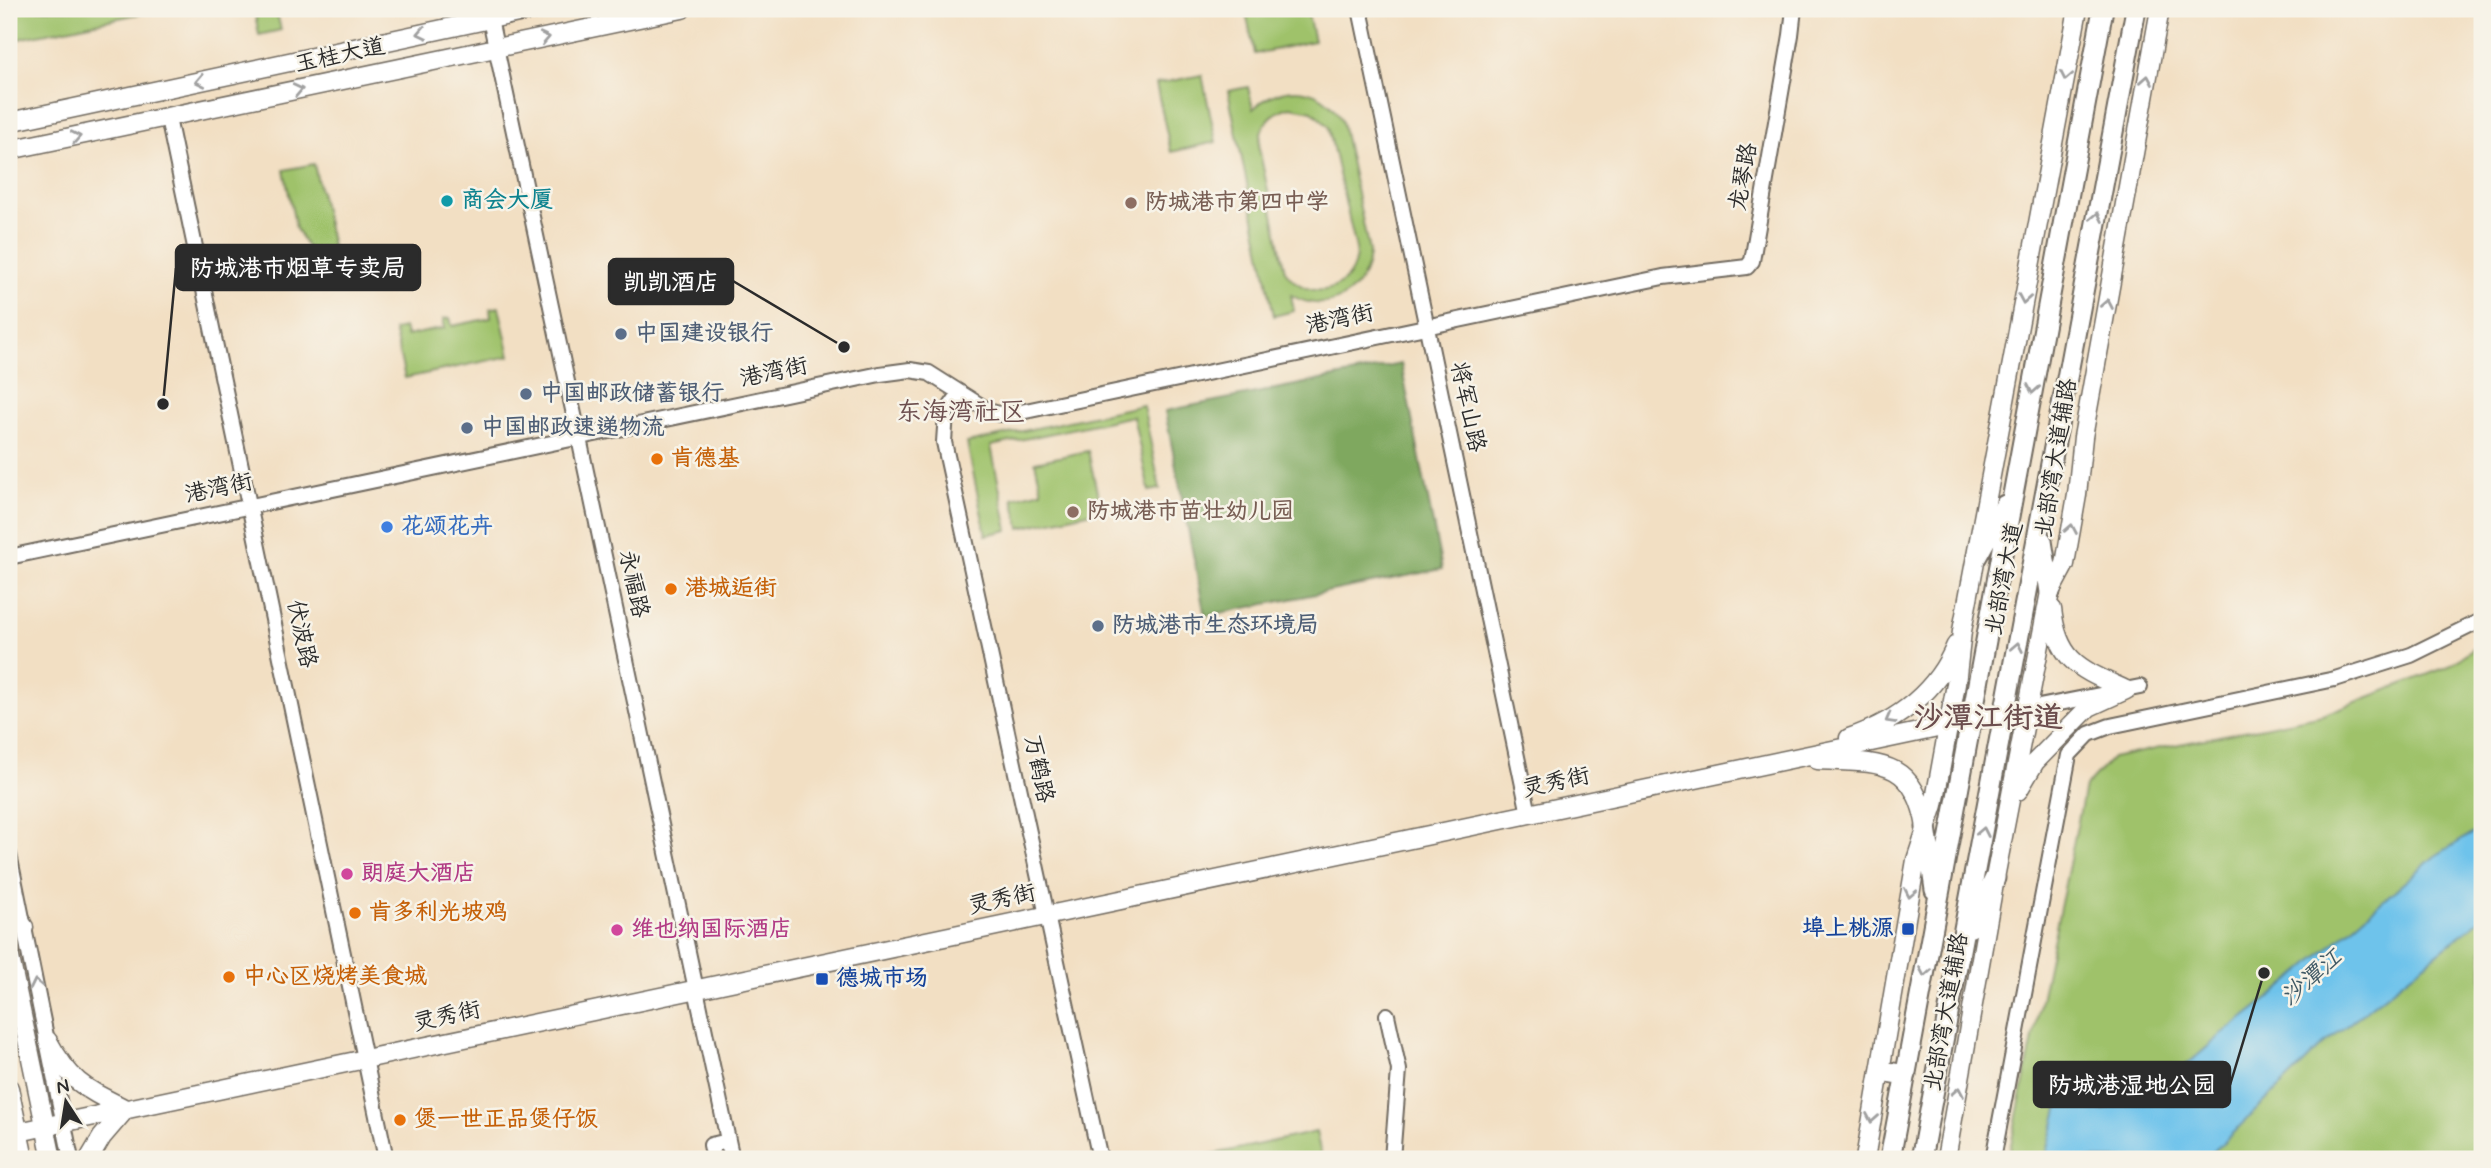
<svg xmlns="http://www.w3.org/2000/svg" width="2491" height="1168" viewBox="0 0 2491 1168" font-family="Mynerve,'LXGW WenKai TC',sans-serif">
<rect width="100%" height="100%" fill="#f7f3e8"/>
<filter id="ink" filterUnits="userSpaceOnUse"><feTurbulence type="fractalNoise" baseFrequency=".0143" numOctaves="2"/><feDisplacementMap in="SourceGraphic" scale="14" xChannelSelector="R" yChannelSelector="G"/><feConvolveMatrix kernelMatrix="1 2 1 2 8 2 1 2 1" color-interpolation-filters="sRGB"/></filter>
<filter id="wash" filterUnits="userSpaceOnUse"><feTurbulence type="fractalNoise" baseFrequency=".00686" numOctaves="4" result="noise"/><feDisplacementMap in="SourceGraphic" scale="28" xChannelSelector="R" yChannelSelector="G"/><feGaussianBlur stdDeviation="1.57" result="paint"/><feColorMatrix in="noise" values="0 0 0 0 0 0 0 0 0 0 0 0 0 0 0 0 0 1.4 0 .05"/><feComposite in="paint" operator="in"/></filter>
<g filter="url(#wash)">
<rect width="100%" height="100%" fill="#f2dfc3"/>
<path fill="#9fc26b" stroke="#65764b" stroke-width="2" fill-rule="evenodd" d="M9,9H162L9,41Z
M254,9H276L281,30L259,35Z
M1245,9H1307L1314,41L1255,54Z
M1202,75L1216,142L1171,152L1156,84Z
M1248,87L1253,109C1282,81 1323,83 1342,122L1369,251C1368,293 1327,317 1291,295L1294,311L1274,316L1228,91ZM1290,107L1312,111L1328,126L1356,249C1357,292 1309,305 1285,271L1259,148C1259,127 1270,112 1290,107Z
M314,164L338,274L316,279L315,272L327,269L323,248L309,250L296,229L284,170Z
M499,307L510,356L405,378L394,330L404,328L406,336L445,328L443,319L450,318L452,326L491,318L490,309Z
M1143,405L1160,489L1149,491L1133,416L991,446L1008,530L986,535L967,443Z
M1088,451L1101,510L1020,528L1013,498L1042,491L1035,462Z
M2482,642V1159H2008L2085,787L2112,758L2322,715L2447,667Z
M1316,1132L1322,1159H1191Z"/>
<path fill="#7fa85f" stroke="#556a45" stroke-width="2" d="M1401,364L1442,569L1205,616L1165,411Z"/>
<path fill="#6ec3eb" stroke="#4c778b" stroke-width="2" d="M2482,828V918L2325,1043L2206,1159H2045L2061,1098L2103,1110L2168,1081L2219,1037L2277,992L2435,856Z"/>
</g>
<g filter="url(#ink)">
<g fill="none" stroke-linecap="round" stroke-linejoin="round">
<g stroke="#716a60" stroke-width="18">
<path id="minor" d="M1360,9L1529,814
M490,19L732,1159
M168,118L386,1159
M960,393L946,413L944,442L1100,1159
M9,557L880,374L910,370L929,373L989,411L999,414L1016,413L1663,277L1747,267L1752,261L1791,35L1794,9
M2004,714L2140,687
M9,854L71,1159
M1387,1015L1399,1070L1392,1159
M714,1159L711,1145L728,1141
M1993,1159L2069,755L2089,734L2110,726L2335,679L2411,655L2482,620"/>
</g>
<g stroke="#716a60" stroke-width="21">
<path id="major" d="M9,122L537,9
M9,150L682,9
M2052,609C2058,663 2081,669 2126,690
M1849,738C1896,722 1936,693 1956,645
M1817,760C1876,763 1914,756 1926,827
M2018,791L2035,762L2089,707L2126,690
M9,910L24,927
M9,953L52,1159
M48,1041C71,1083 84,1088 126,1109
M9,1088L24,1159
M9,1134L2004,714
M89,1159L102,1137L126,1109
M1865,1159L1916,860L1934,805L1956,684L1962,631L2078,9
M1946,1159L1995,878L2050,592L2065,564L2077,495L2083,437L2160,9"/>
</g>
<g stroke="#716a60" stroke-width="23">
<path id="highway" d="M2042,541L2050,592
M1977,556L2005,505
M1926,827L1935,890
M1971,927L1995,878
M1881,1071L1906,1075
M1890,1159L2103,9
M1921,1159L2136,9"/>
</g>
<use href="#minor" stroke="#fff" stroke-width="14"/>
<use href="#major" stroke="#fff" stroke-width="18"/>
<use href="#highway" stroke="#fff" stroke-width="19"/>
</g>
<defs><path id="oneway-chevron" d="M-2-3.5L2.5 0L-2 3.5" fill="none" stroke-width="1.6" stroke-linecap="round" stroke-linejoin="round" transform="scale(1.75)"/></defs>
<g stroke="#a0a0a0">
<use href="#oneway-chevron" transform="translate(422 33) rotate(168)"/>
<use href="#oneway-chevron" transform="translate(545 38) rotate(-12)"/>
<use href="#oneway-chevron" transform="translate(2066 76) rotate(101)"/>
<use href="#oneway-chevron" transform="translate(2147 80) rotate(-80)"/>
<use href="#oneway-chevron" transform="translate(200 81) rotate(168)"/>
<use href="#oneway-chevron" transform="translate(298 90) rotate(-12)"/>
<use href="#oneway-chevron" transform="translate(76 137) rotate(-11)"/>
<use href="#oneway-chevron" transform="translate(2097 217) rotate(-79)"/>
<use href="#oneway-chevron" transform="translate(2024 299) rotate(100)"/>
<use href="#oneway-chevron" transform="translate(2107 304) rotate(-80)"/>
<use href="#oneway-chevron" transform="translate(2033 389) rotate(100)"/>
<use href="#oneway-chevron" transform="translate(2071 529) rotate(-80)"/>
<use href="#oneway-chevron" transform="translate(2017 647) rotate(-79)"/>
<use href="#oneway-chevron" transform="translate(1890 719) rotate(151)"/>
<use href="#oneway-chevron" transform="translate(1983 832) rotate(-79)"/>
<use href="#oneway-chevron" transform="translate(1910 893) rotate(101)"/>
<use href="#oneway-chevron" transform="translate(1925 972) rotate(100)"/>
<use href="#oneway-chevron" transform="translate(36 984) rotate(-102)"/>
<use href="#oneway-chevron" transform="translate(1958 1092) rotate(-80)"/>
<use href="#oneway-chevron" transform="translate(1872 1118) rotate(100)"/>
</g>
</g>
<circle fill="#0f9aa8" stroke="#f7f3e8" stroke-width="2.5" cx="447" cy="201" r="7"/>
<g fill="#8d6e63" stroke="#f7f3e8" stroke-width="2.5">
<circle cx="1131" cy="203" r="7"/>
<circle cx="1073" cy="512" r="7"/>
</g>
<g fill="#5c6f8a" stroke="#f7f3e8" stroke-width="2.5">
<circle cx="621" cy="334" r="7"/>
<circle cx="526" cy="394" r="7"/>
<circle cx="467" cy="428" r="7"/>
<circle cx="1098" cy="626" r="7"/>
</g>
<g fill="#e8710a" stroke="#f7f3e8" stroke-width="2.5">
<circle cx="657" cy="459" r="7"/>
<circle cx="671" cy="589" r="7"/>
<circle cx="355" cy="913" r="7"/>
<circle cx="229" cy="977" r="7"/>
<circle cx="400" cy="1120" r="7"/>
</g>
<circle fill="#3f7fe0" stroke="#f7f3e8" stroke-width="2.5" cx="387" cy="527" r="7"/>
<g fill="#d1479c" stroke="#f7f3e8" stroke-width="2.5">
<circle cx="347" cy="874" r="7"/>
<circle cx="617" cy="930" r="7"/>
</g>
<g fill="#1a4fb4" stroke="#f7f3e8" stroke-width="2.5">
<rect x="1901" y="922" width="14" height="14" rx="3.5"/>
<rect x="815" y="972" width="14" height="14" rx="3.5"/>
</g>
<g text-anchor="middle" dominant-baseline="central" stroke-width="5" stroke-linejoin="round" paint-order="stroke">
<g font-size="23" fill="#2b2b2b" stroke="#f7f3e8">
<text transform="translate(340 56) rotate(-12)">玉桂大道</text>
<text transform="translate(1744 177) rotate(-80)">龙琴路</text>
<text transform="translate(1340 320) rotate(-12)">港湾街</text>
<text transform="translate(774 373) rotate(-12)">港湾街</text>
<text transform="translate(1467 407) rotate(78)">将军山路</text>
<text transform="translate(2057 458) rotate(-81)">北部湾大道辅路</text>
<text transform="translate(219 489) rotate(-12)">港湾街</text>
<text transform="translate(2005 579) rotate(-79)">北部湾大道</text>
<text transform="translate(633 584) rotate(78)">永福路</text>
<text transform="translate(301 634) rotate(78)">伏波路</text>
<text transform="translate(1038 769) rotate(78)">万鹤路</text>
<text transform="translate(1556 783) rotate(-12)">灵秀街</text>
<text transform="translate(1002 900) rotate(-12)">灵秀街</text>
<text transform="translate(1947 1012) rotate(-80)">北部湾大道辅路</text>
<text transform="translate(447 1017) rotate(-12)">灵秀街</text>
</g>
<g font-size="23" font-weight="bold" fill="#0d838f" stroke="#f7f3e8" text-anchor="start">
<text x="461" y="201">商会大厦</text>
</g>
<g font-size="23" font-weight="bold" fill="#785e54" stroke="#f7f3e8" text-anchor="start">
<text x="1145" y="203">防城港市第四中学</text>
<text x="1087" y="512">防城港市苗壮幼儿园</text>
</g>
<g font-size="23" font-weight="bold" fill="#4e5e75" stroke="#f7f3e8" text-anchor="start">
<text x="635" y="334">中国建设银行</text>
<text x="540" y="394">中国邮政储蓄银行</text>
<text x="481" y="428">中国邮政速递物流</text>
<text x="1112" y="626">防城港市生态环境局</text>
</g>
<g font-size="23" font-weight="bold" fill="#c56008" stroke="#f7f3e8" text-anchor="start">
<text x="671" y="459">肯德基</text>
<text x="685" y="589">港城逅街</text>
<text x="369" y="913">肯多利光坡鸡</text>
<text x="243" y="977">中心区烧烤美食城</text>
<text x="414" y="1120">煲一世正品煲仔饭</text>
</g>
<g font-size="23" font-weight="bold" fill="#366cbe" stroke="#f7f3e8" text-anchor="start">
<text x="401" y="527">花颂花卉</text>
</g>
<g font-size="23" font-weight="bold" fill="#b23c85" stroke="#f7f3e8" text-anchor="start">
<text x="361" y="874">朗庭大酒店</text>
<text x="631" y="930">维也纳国际酒店</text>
</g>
<g font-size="23" font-weight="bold" fill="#164399" stroke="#f7f3e8" text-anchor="end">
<text x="1894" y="929">埠上桃源</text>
<text x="836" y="979" text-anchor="start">德城市场</text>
</g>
<g font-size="24" font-style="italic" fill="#3f5965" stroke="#f7f3e8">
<text transform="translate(2312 978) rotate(-41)">沙潭江</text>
</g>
<g font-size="26" fill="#6c4e4e" stroke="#f7f3e8">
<text x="961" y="413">东海湾社区</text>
</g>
<g font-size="30" font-weight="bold" fill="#6c4e4e" stroke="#f7f3e8">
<text x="1988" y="718">沙潭江街道</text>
</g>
</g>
<path fill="none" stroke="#2b2b2b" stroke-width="2.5" d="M163 404L176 268M844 347L733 281M2264 973L2230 1085"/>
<g fill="#2b2b2b" stroke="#f7f3e8" stroke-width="2.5">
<circle cx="163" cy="404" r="7"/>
<circle cx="844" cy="347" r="7"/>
<circle cx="2264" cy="973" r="7"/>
</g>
<g fill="#2b2b2b" stroke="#2b2b2b" stroke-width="2.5">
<rect x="176" y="245" width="244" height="45" rx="7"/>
<rect x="609" y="259" width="124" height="45" rx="7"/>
<rect x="2034" y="1062" width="196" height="45" rx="7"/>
</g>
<g font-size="24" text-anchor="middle" font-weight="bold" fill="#fff">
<text x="298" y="276">防城港市烟草专卖局</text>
<text x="671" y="290">凯凯酒店</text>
<text x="2132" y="1093">防城港湿地公园</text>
</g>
<rect width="2491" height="1168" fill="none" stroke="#f7f3e8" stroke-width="35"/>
<g transform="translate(66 1102) rotate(348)" stroke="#f7f3e8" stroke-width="5" paint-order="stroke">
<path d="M0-5L12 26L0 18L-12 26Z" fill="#2b2b2b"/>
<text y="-10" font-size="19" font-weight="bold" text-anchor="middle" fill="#2b2b2b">N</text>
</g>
</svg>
